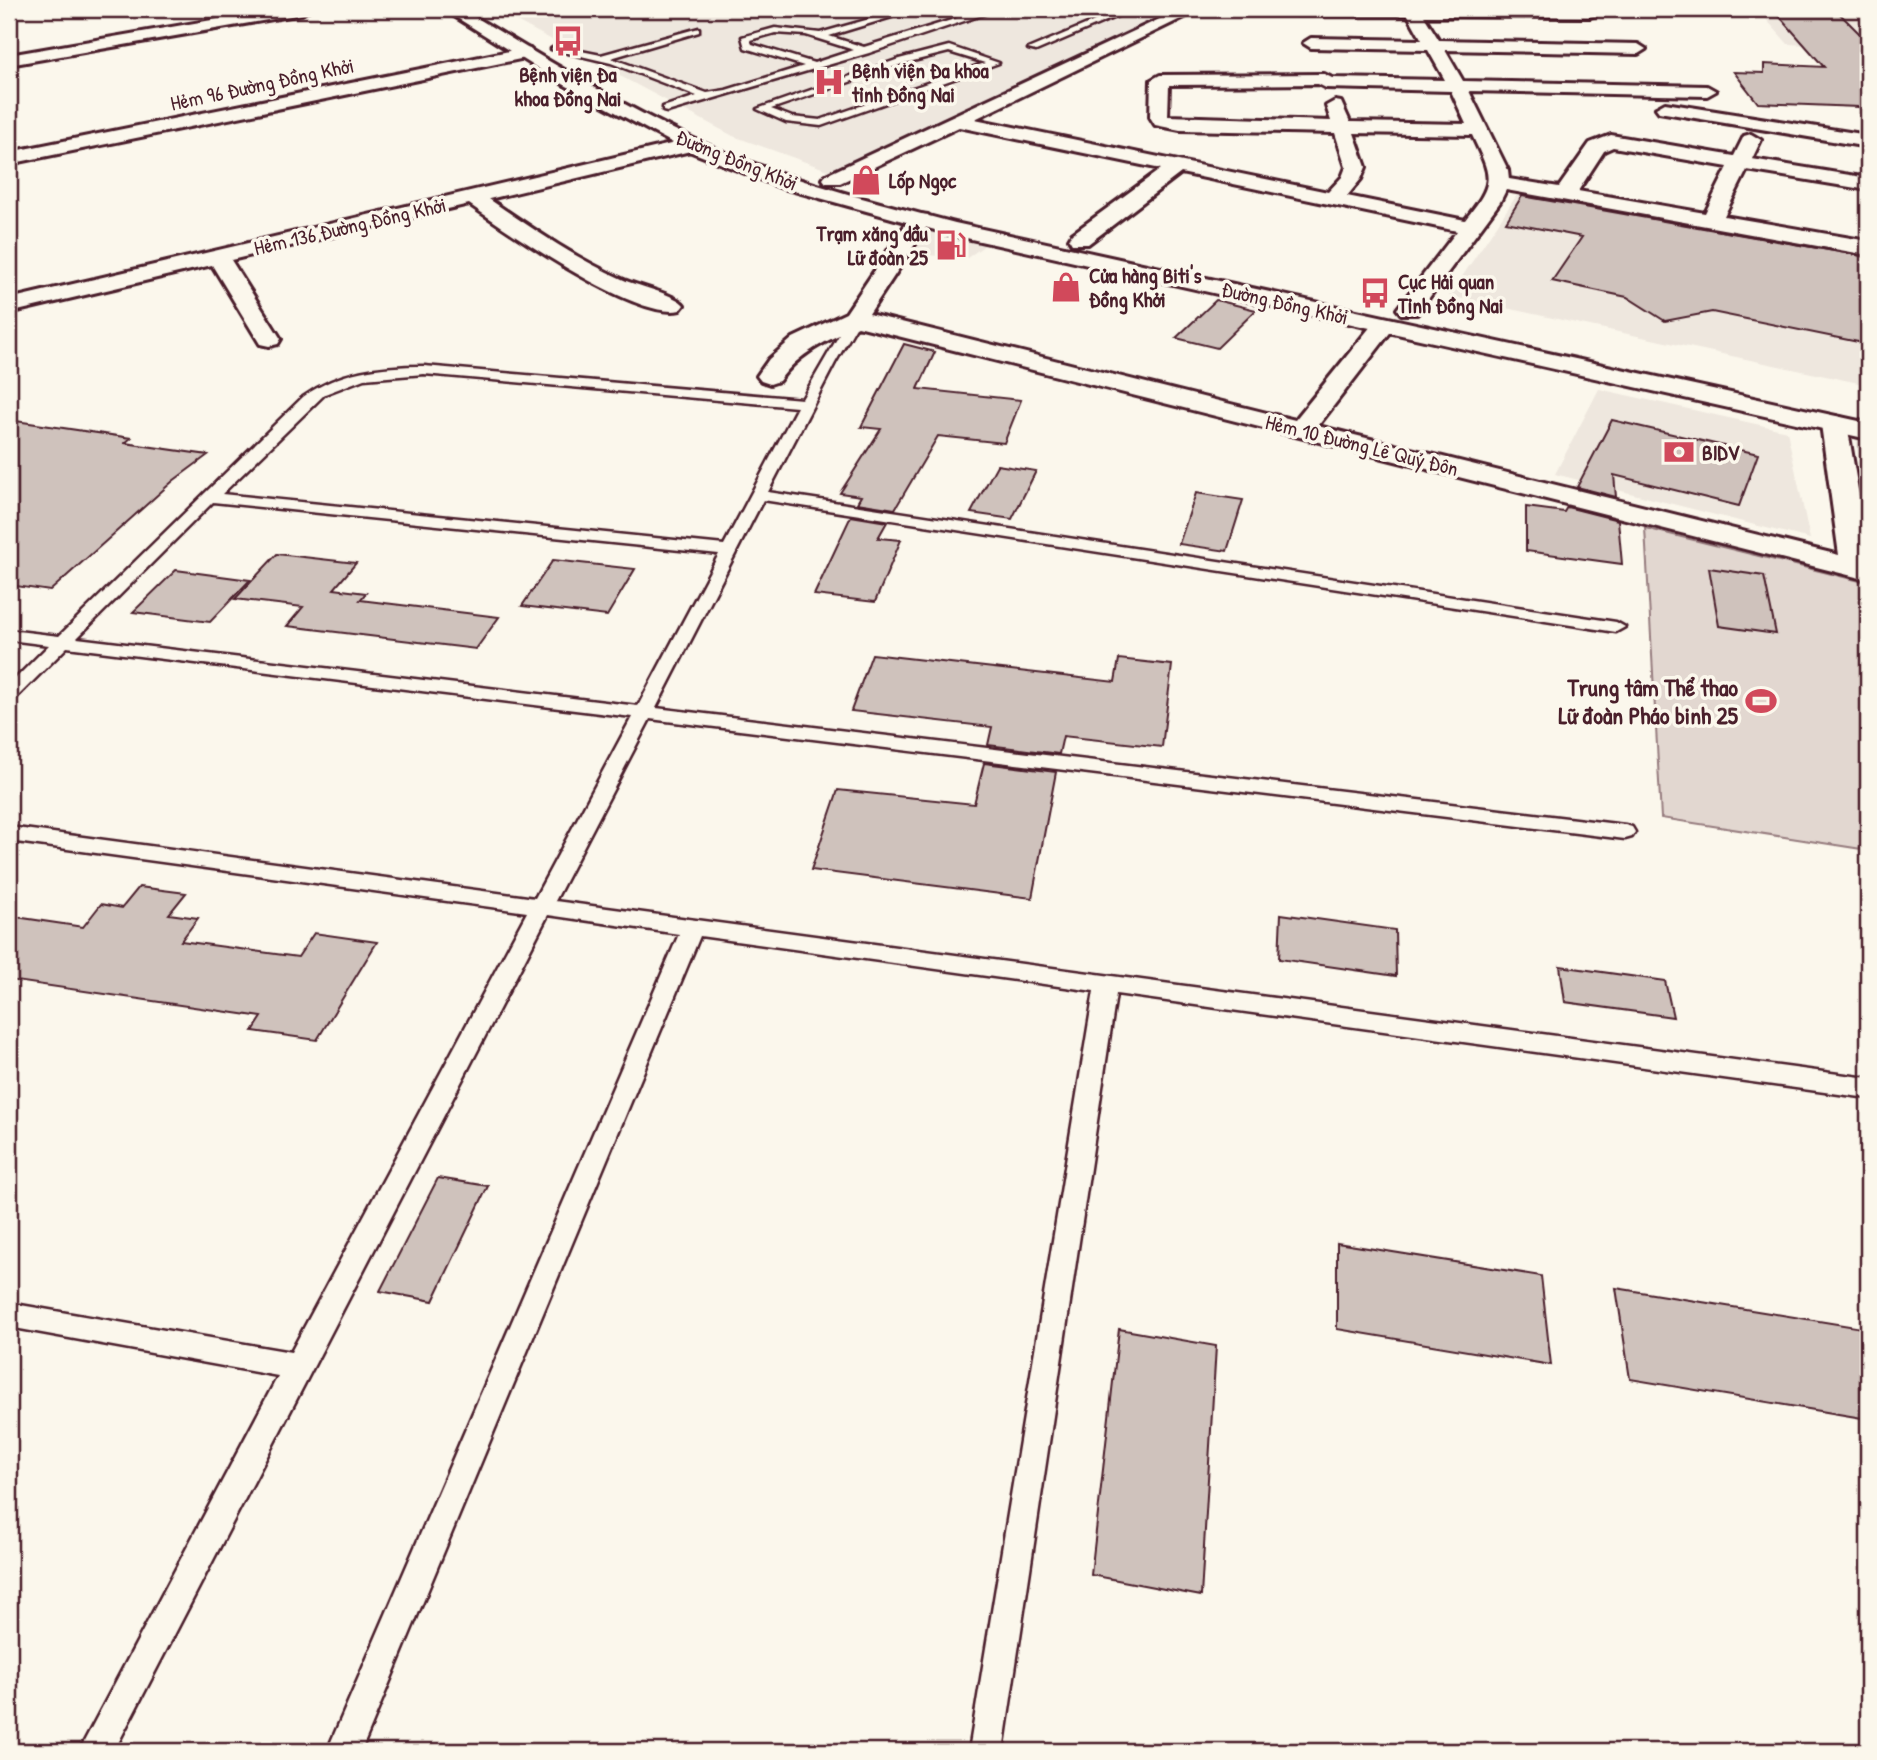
<svg xmlns="http://www.w3.org/2000/svg" width="1877" height="1760" viewBox="0 0 1877 1760" font-family="'Patrick Hand',sans-serif">
<rect width="100%" height="100%" fill="#fbf7ec"/>
<filter id="ink" filterUnits="userSpaceOnUse"><feTurbulence type="fractalNoise" baseFrequency=".0143" numOctaves="2"/><feDisplacementMap in="SourceGraphic" scale="14" xChannelSelector="R" yChannelSelector="G"/><feConvolveMatrix kernelMatrix="1 2 1 2 8 2 1 2 1" color-interpolation-filters="sRGB"/></filter>
<g filter="url(#ink)">
<path fill="#eee7de" d="M494,9H1186L836,173L733,136Z
M1757,9H1868V48L1788,44Z
M1519,192L1868,254V385L1449,296Z
M927,228L988,243L967,258L912,254Z
M1599,389L1787,431L1810,539L1555,474Z
M1856,436L1868,438V488L1861,487Z"/>
<path fill="#e2d7d0" stroke="#967b7e" stroke-width="2" d="M1645,528L1868,583V850L1661,818Z"/>
<path fill="#cfc2bc" stroke="#4a1f2b" stroke-width="2" d="M1773,9H1835L1868,42V118L1859,107L1758,103L1734,72L1764,73V64L1824,67Z
M1522,196L1868,257V344L1712,312L1665,321L1627,297L1552,281L1582,237L1506,222Z
M1216,300L1256,310L1217,348L1176,338Z
M904,344L935,352L918,389L1021,400L1004,443L938,436L895,509L857,503L861,496L840,493L881,429L861,427Z
M9,420L131,438L125,443L208,455L173,481L50,591L9,585Z
M1612,420L1758,454L1739,506L1614,475L1616,497L1577,487Z
M997,465L1036,471L1012,519L971,513Z
M1196,493L1243,500L1227,551L1179,544Z
M1526,507L1564,512L1567,507L1618,520L1622,564L1526,551Z
M851,516L887,522L878,538L901,540L875,602L814,595Z
M277,554L356,563L334,589L366,593L360,600L499,617L476,649L287,626L303,607L235,599Z
M553,560L635,569L607,616L522,606Z
M1709,568L1764,576L1776,634L1719,626Z
M176,570L250,580L210,622L133,612Z
M872,654L1115,682L1119,659L1172,665L1162,747L1063,736L1059,754L988,745L992,727L851,711Z
M984,763L1056,772L1032,898L811,870L838,790L974,804Z
M139,887L186,893L169,914L198,918L181,941L298,957L314,933L377,942L317,1040L253,1031L262,1017L9,980V916L83,927L101,904L122,908Z
M1281,914L1395,930L1396,976L1279,959Z
M1560,966L1665,981L1673,1017L1565,1002Z
M438,1178L488,1186L433,1301L380,1291Z
M1337,1243L1541,1276L1551,1365L1337,1329Z
M1616,1288L1868,1329V1419L1630,1379Z
M1119,1329L1216,1346L1201,1596L1091,1575Z"/>
<g fill="none" stroke-linecap="round" stroke-linejoin="round">
<g stroke="#4a1f2b" stroke-width="5">
<path id="lane" d="M483,9H497L486,13Z
M905,9H918L829,36L864,47L958,18L929,9C942,9 952,14 965,15C976,16 988,8 1000,9L869,53L667,112L663,111V107L697,96L611,63L551,49L556,46L601,55L699,28V32L611,58L707,93L726,90L804,66L745,48L742,37L775,28L820,33ZM775,33L806,35L854,50L814,63L752,44L750,40Z
M1123,9H1134L1036,51L1028,49Z
M949,46L999,63L821,126L786,122L757,109L899,59ZM949,52L985,63L820,120L792,117L771,109L905,63Z
M855,314L861,318L835,363L768,492L1616,622L1625,627L1616,632L763,500L656,708L1625,825L1632,827L1635,832L1632,837L1625,839L650,719L555,901L1868,1078V1098L1116,994L1003,1751H969L1094,991L700,936L361,1751H327L679,934L548,915L114,1751H79L278,1376L9,1327V1303L291,1352L527,912L9,841V827L535,898L632,717L67,647L15,699L9,701V685L49,645L9,640V630L59,636L303,397C339,371 380,366 424,366L802,399L849,318ZM424,374L797,407L724,545L222,494L325,394L364,379ZM213,502L719,554L638,706L77,638Z"/>
</g>
<g stroke="#4a1f2b" stroke-width="6">
<path id="street" d="M276,9H310L302,14L9,65V55Z
M1181,9H1201L975,119L1328,192L1342,177L1346,167L1335,133L1180,130L1155,125L1150,117L1151,80L1160,75L1324,74L1332,78L1445,80L1428,50L1311,48L1303,43L1311,38L1422,40L1408,15H1298L1292,13L1291,9H1596L1598,12L1596,15L1590,17L1424,16L1439,40L1638,44L1646,49L1638,54L1445,50L1463,81L1707,86L1716,91L1707,96L1469,91L1508,170L1509,179L1559,187L1590,143L1611,135L1734,156L1744,136L1751,134L1761,140L1752,159L1868,178V190L1747,170L1724,216L1868,241V255L1506,190L1500,202L1417,314H1401L1397,309L1457,231L1181,173L1088,244H1072L1069,239L1072,234L1161,169L959,127L840,183H826L823,179L826,175ZM1318,84L1326,88L1451,91L1466,124L1350,122L1341,102L1335,101L1326,106L1331,121L1168,116L1169,85ZM1354,133L1472,135C1492,178 1496,181 1465,220L1347,196L1361,179L1366,167ZM1613,147L1728,167L1705,213L1578,191L1604,151Z
M524,48L530,49L532,53L530,57L9,164V152Z
M1665,103L1868,135V147L1659,112L1656,108Z
M692,139L699,141L702,145L699,149L489,199C533,229 576,259 624,280C638,286 677,295 684,305L680,310C636,321 508,231 469,204L231,260L281,339L278,344L269,346L260,344L212,265L9,313V299Z
M920,214L928,215L931,220L869,314L1295,420L1376,320L1384,318L1392,320L1396,325L1318,426L1839,555L1821,424L1825,418L1834,416L1843,418L1847,424L1868,550V580L858,326C827,341 799,352 779,381L770,384L761,381L757,376L769,359L793,338L846,313L912,215Z"/>
</g>
<g stroke="#4a1f2b" stroke-width="6">
<path id="secondary" d="M443,9H462C539,55 616,103 698,141C780,178 868,200 955,223L1868,423V439L953,235L780,187L684,149L563,84Z"/>
</g>
<use href="#lane" fill="#fbf7ec" fill-rule="evenodd"/>
<use href="#street" fill="#fbf7ec" fill-rule="evenodd"/>
<use href="#secondary" fill="#fbf7ec" fill-rule="evenodd"/>
</g>
</g>
<defs>
<g id="bus-bare" transform="scale(2.415)"><path d="M-5-6H5V4H4V6H2V4H-2V6H-4V4H-5ZM-3.5-4V0h7V-4ZM-3.5 1.2v1.5H-2V1.2ZM2 1.2v1.5H3.5V1.2Z" fill="#d1495b" stroke="#fbf7ec" stroke-width="2.5" paint-order="stroke"/></g>
<g id="hospital-bare" transform="scale(2.415)"><path d="M-5-5h3v3.5h4V-5h3V5h-3V1.5h-4V5h-3Z" fill="#d1495b" stroke="#fbf7ec" stroke-width="2.5" paint-order="stroke"/></g>
<g id="shop-bare" transform="scale(2.415)"><path d="M-5-2.5h2.3a2.7 3.5 0 0 1 5.4 0H5L5.5 6h-11ZM-1.5-2.5h3a1.5 2.3 0 0 0-3 0Z" fill="#d1495b" stroke="#fbf7ec" stroke-width="2.5" paint-order="stroke"/></g>
<g id="fuel-bare" transform="scale(2.415)"><path d="M-5.5-6h7V0h2V4h1.3V-2.5L3-4.5l.8-.8L6-3V5H2.5V1h-1V6h-7ZM-4.2-4.7v3.2H.2V-4.7Z" fill="#d1495b" stroke="#fbf7ec" stroke-width="2.5" paint-order="stroke"/></g>
<g id="bank-bare" transform="scale(2.415)"><path d="M-6-4H6V4H-6ZM0-2.3a2.3 2.3 0 1 0 0 4.6a2.3 2.3 0 1 0 0-4.6Z" fill="#d1495b" stroke="#fbf7ec" stroke-width="2.5" paint-order="stroke"/></g>
<g id="stadium-bare" transform="scale(2.415)"><path d="M0-5a6.5 5 0 1 0 0 10a6.5 5 0 1 0 0-10ZM-3.5-1.8h7v3.6h-7Z" fill="#d1495b" stroke="#fbf7ec" stroke-width="2.5" paint-order="stroke"/></g>
</defs>
<g fill-rule="evenodd">
<use href="#bus-bare" x="568" y="41"/>
<use href="#hospital-bare" x="829" y="82"/>
<use href="#shop-bare" x="866" y="180"/>
<use href="#fuel-bare" x="951" y="245"/>
<use href="#shop-bare" x="1066" y="287"/>
<use href="#bus-bare" x="1375" y="293"/>
<use href="#bank-bare" x="1679" y="452"/>
<use href="#stadium-bare" x="1761" y="701"/>
</g>
<g text-anchor="middle" dominant-baseline="central" stroke-width="7" stroke-linejoin="round" paint-order="stroke">
<g font-size="21" font-weight="bold" fill="#4a1f2b" stroke="#fbf7ec" text-anchor="start">
<text x="852" y="70">Bệnh viện Đa khoa<tspan x="852" dy="24">tỉnh Đồng Nai</tspan></text>
<text x="568" y="74" text-anchor="middle">Bệnh viện Đa<tspan x="568" dy="24">khoa Đồng Nai</tspan></text>
<text x="889" y="180">Lốp Ngọc</text>
<text x="928" y="233" text-anchor="end">Trạm xăng dầu<tspan x="928" dy="24">Lữ đoàn 25</tspan></text>
<text x="1089" y="275">Cửa hàng Biti's<tspan x="1089" dy="24">Đồng Khởi</tspan></text>
<text x="1398" y="281">Cục Hải quan<tspan x="1398" dy="24">Tỉnh Đồng Nai</tspan></text>
<text x="1702" y="452">BIDV</text>
</g>
<g font-size="21" fill="#4a1f2b" stroke="#fbf7ec">
<text transform="translate(262 84) rotate(-12)">Hẻm 96 Đường Đồng Khởi</text>
<text transform="translate(737 160) rotate(22)">Đường Đồng Khởi</text>
<text transform="translate(350 226) rotate(-13)">Hẻm 136 Đường Đồng Khởi</text>
<text transform="translate(1285 303) rotate(13)">Đường Đồng Khởi</text>
<text transform="translate(1362 445) rotate(14)">Hẻm 10 Đường Lê Quý Đôn</text>
</g>
<g font-size="24" font-weight="bold" fill="#4a1f2b" stroke="#fbf7ec" text-anchor="end">
<text x="1738" y="687">Trung tâm Thể thao<tspan x="1738" dy="28">Lữ đoàn Pháo binh 25</tspan></text>
</g>
</g>
<rect width="1877" height="1760" fill="none" stroke="#fbf7ec" stroke-width="35"/>
<rect x="18" y="18" width="1842" height="1725" fill="none" stroke="#4a1f2b" stroke-width="2.5" filter="url(#ink)"/>
</svg>
